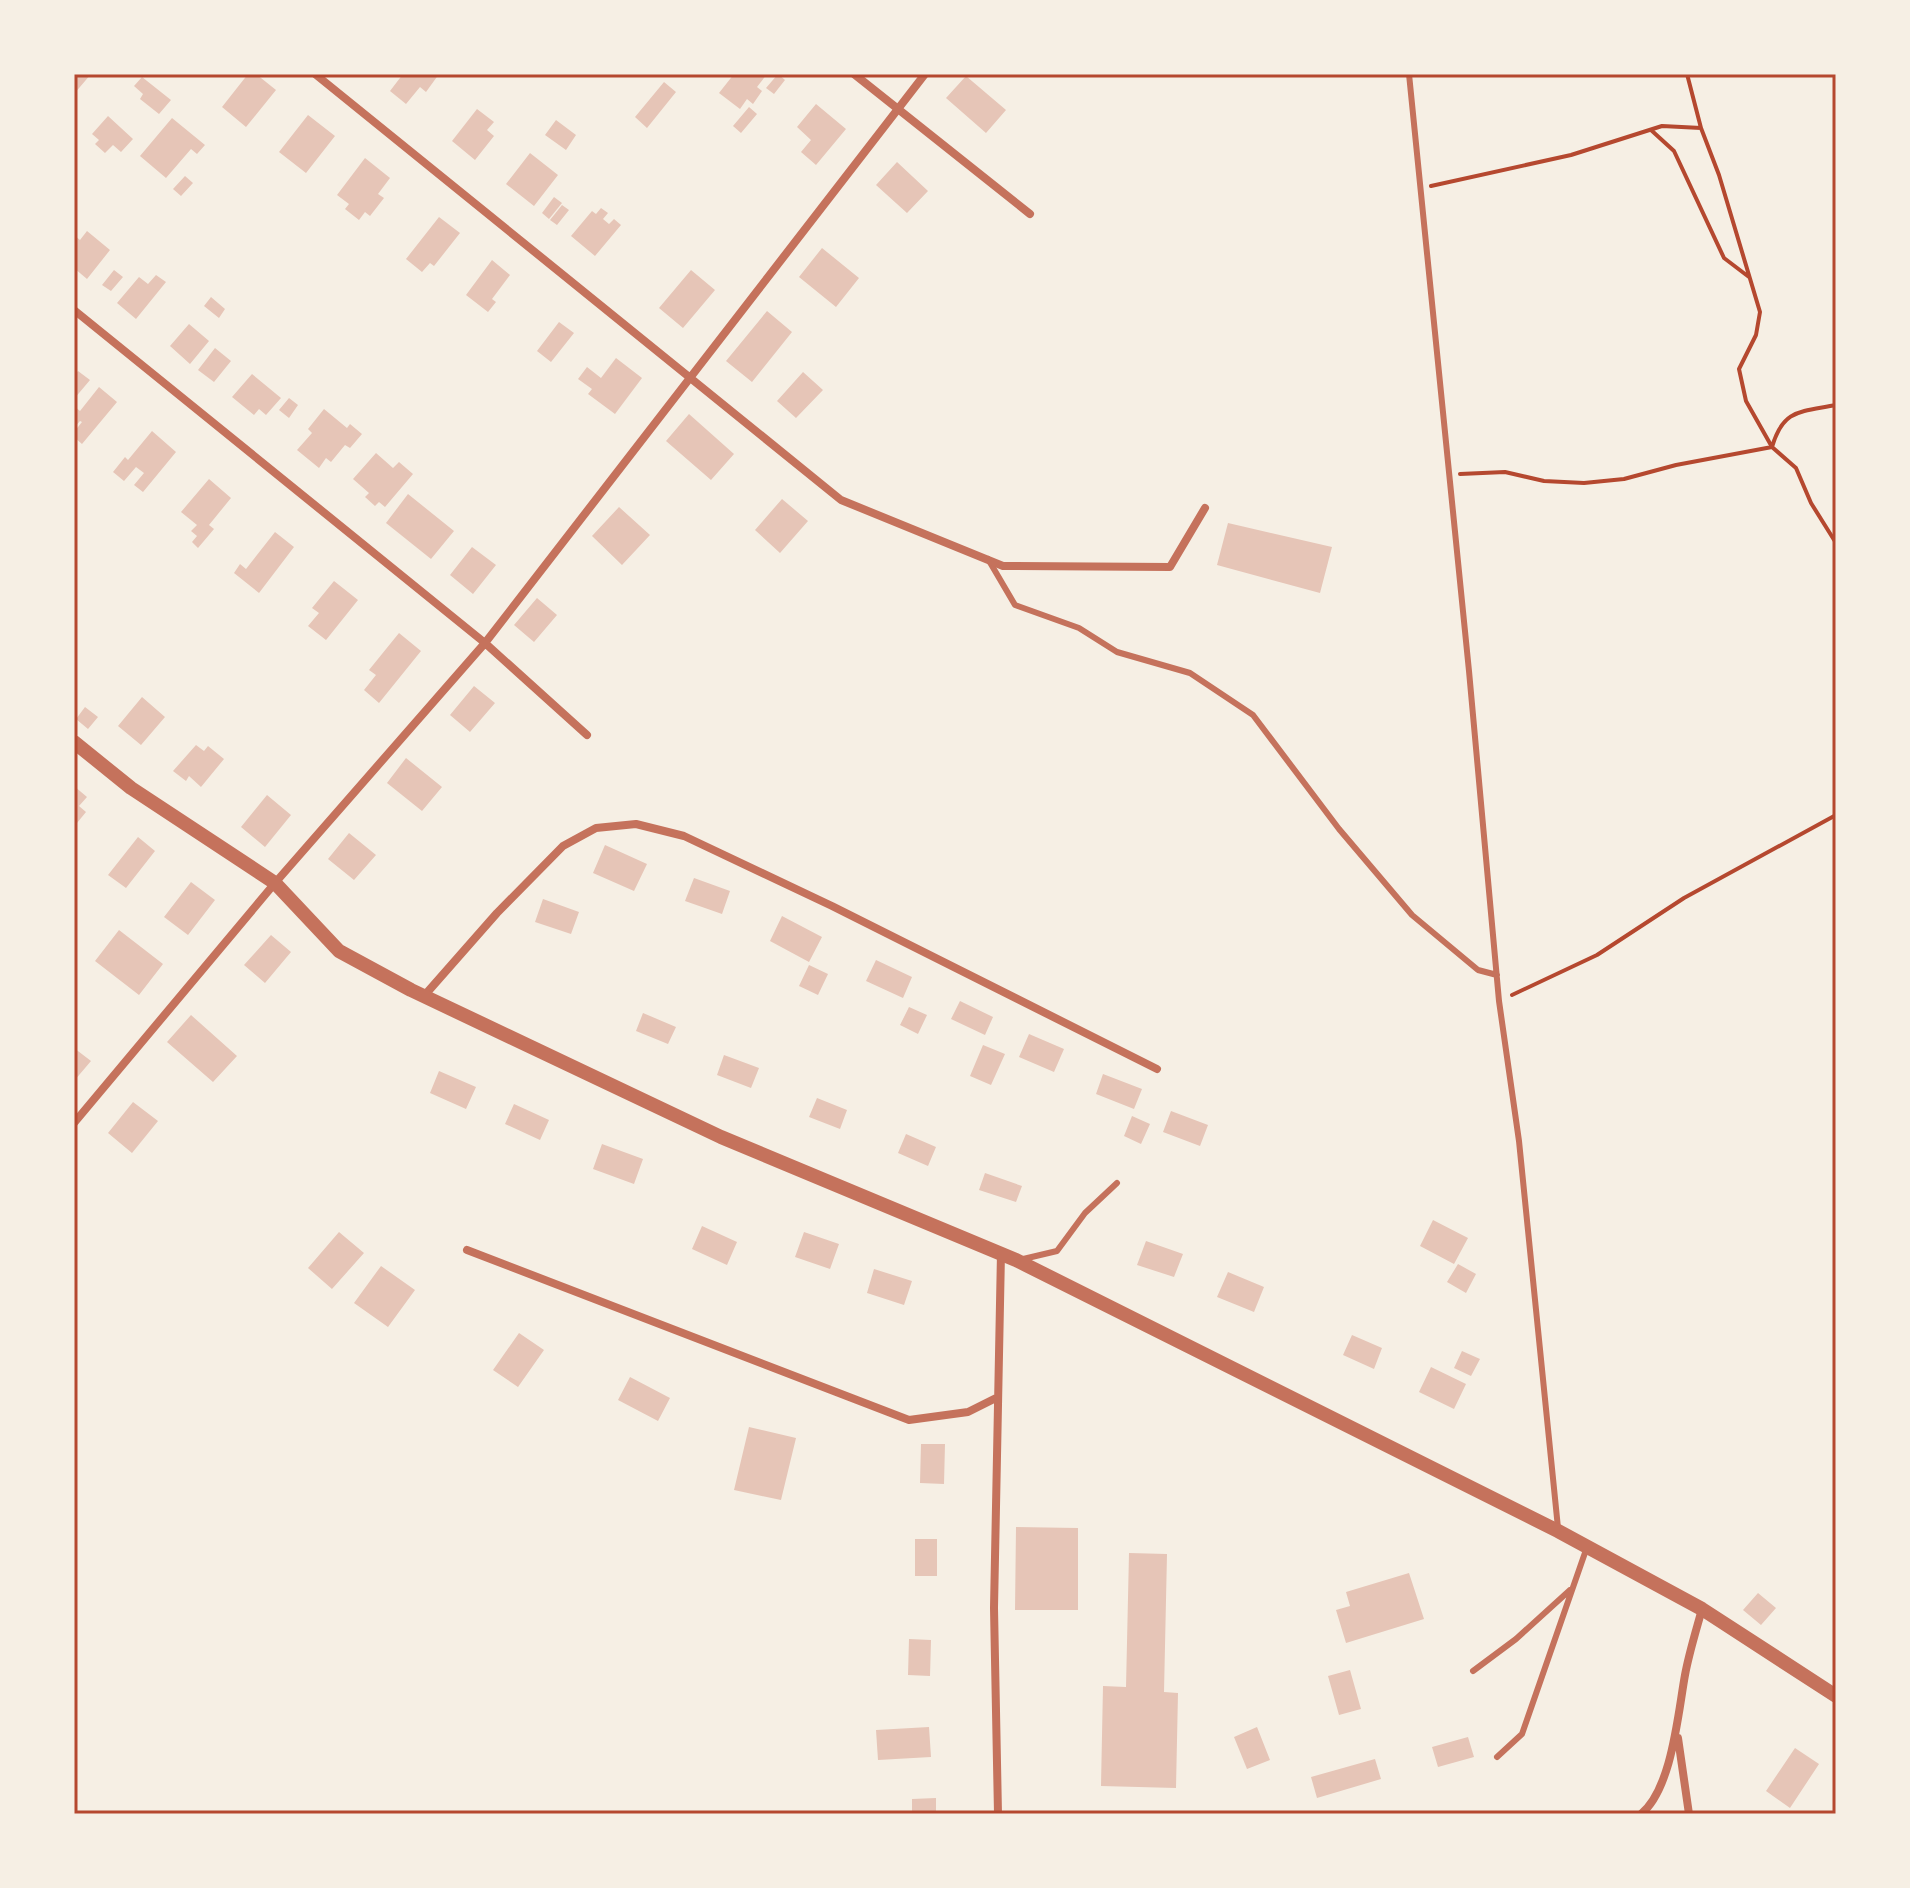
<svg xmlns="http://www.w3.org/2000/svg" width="1910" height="1888" viewBox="0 0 1910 1888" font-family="Mulish,sans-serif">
<rect width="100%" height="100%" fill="#f6efe4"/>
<path fill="#e6c5b7" d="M74,74H91L74,94Z
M248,74H256L276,90L246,127L222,107Z
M403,74H439L426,92L420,87L406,104L390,91Z
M734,74H767L757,87L762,91L753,104L747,99L740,109L719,93Z
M778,74L785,80L774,94L766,88Z
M966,76L1006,110L986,133L946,98Z
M142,77L171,100L159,114L140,99L143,94L134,86Z
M664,82L676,92L647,128L635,117Z
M816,104L846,129L816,165L801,152L811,140L797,127Z
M749,107L757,114L741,133L733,126Z
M477,109L494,122L487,130L494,136L475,160L452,141Z
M308,115L335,136L306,173L279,152Z
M108,116L133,139L121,152L113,145L105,153L95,144L99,140L92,134Z
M172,118L205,145L197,154L191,149L166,178L140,156Z
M556,120L576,135L566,150L545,135Z
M530,153L558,175L534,206L506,184Z
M365,158L390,178L378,194L384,198L370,216L365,212L359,220L345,209L349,204L337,195Z
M897,162L928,191L907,213L876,185Z
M185,176L193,183L181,196L173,189Z
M554,197L562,203L549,219L542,213Z
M562,205L569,210L557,225L550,220Z
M601,208L608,213L603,219L609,224L614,219L621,225L595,256L571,236L592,211L596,214Z
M439,217L460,233L434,266L430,263L422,272L406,259Z
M87,231L110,250L87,279L74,268V235L80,240Z
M822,248L859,278L836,307L799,277Z
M492,260L510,275L492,299L496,302L488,312L466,295Z
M114,270L123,277L111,291L102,285Z
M691,270L715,290L683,328L659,308Z
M156,275L166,282L136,319L117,303L139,277L148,284Z
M211,297L225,309L219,318L204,306Z
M767,311L792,332L752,382L726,361Z
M559,322L574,333L551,362L537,351Z
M189,324L209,341L190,364L170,346Z
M215,348L231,361L214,382L198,370Z
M616,358L642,378L615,414L588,394L592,389L578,379L587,367L601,378Z
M78,371L90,380L74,399V376Z
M803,372L823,390L796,418L777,401Z
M252,374L281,398L266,415L259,409L254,415L232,397Z
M99,387L117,402L82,444L74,437V432L82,422L80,421L74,428V406L80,411Z
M289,398L298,405L289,418L279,410Z
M324,409L347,428L350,424L362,434L350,448L345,445L331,462L326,458L319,468L297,450L312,433L308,429Z
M689,414L734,454L711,480L666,441Z
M152,431L176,452L143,492L134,485L144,473L136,467L124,481L113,472L125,457L128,460Z
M376,453L393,468L399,462L413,474L385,507L379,502L375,506L365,497L369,493L353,479Z
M209,479L231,498L209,525L214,529L198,548L192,542L197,536L191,531L197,525L181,512Z
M408,494L454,531L431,559L386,523Z
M782,499L808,521L780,553L755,530Z
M619,507L650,535L622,565L592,536Z
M1228,523L1332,547L1320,593L1217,565Z
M275,532L294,547L259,593L234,573L240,564L246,569Z
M472,547L496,565L473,594L450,575Z
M334,581L358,600L326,640L308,626L319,613L312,608Z
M537,598L557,615L534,642L514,625Z
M399,633L421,651L379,703L364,690L376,675L369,670Z
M474,686L495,703L470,732L450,715Z
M142,697L165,717L141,745L118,726Z
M85,707L98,717L88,729L76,719Z
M196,745L204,751L208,746L224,759L201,787L189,776L186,781L173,771Z
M406,758L442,787L422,811L387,783Z
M74,786L87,797L79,806L86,812L77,823L74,821Z
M267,795L291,815L265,847L241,827Z
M349,833L376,855L354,880L328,859Z
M138,837L155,851L126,888L108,875Z
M605,845L647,864L634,891L593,873Z
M694,878L730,891L722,914L685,901Z
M191,882L215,900L188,935L164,917Z
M543,899L579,912L571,934L535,922Z
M782,916L822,937L809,962L770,941Z
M119,930L163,964L139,995L95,961Z
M271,935L291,952L265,983L244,965Z
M876,960L912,977L903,998L866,981Z
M809,965L828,974L818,995L799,986Z
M960,1001L993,1017L985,1035L951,1019Z
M909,1007L927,1015L918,1034L900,1025Z
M643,1013L676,1027L668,1044L636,1031Z
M191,1015L237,1056L213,1082L167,1042Z
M1029,1034L1064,1049L1054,1072L1019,1057Z
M983,1045L1005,1054L991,1085L970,1076Z
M74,1048L91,1061L74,1081Z
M724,1055L759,1068L751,1088L717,1075Z
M439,1071L476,1087L466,1109L430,1093Z
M1103,1074L1142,1089L1134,1109L1096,1094Z
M817,1098L847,1110L840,1129L809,1117Z
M133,1102L158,1121L132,1153L108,1133Z
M514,1104L549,1120L540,1140L505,1124Z
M1171,1111L1208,1125L1200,1146L1163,1132Z
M1132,1116L1150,1124L1141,1144L1124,1136Z
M906,1134L936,1147L928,1166L898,1153Z
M602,1144L643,1159L634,1184L593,1169Z
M985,1173L1022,1186L1016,1202L979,1190Z
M1433,1220L1468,1238L1454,1264L1420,1246Z
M702,1226L737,1242L727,1265L692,1249Z
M339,1232L364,1253L332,1289L308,1268Z
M804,1232L839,1244L830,1269L795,1257Z
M1146,1241L1183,1254L1174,1277L1137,1265Z
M1458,1264L1476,1274L1466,1293L1447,1282Z
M381,1266L415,1290L388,1327L354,1303Z
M874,1269L912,1281L904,1305L867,1293Z
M1228,1272L1264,1287L1254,1312L1217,1297Z
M519,1333L544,1350L518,1387L493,1370Z
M1352,1335L1382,1348L1374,1369L1343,1355Z
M1462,1351L1480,1359L1471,1376L1454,1368Z
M1431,1367L1466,1384L1454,1409L1419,1392Z
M630,1377L670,1398L658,1421L618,1400Z
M749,1427L796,1438L781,1500L734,1490Z
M921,1444H945L944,1484L920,1483Z
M1016,1527L1078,1528V1610H1015Z
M915,1539H937V1576H915Z
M1129,1553L1167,1554L1164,1692L1178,1693L1176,1788L1101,1786L1103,1686L1126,1687Z
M1409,1573L1424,1619L1346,1643L1336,1610L1350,1606L1346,1592Z
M1758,1593L1776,1608L1761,1625L1743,1610Z
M909,1639L931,1640L930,1676L908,1675Z
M1350,1670L1361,1709L1339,1715L1328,1676Z
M929,1727L931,1757L878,1760L876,1730Z
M1257,1727L1270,1760L1247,1769L1234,1737Z
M1468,1737L1474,1757L1438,1767L1432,1747Z
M1795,1748L1819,1764L1790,1808L1766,1791Z
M1375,1759L1381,1779L1317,1798L1311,1777Z
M936,1798V1814H912V1799Z"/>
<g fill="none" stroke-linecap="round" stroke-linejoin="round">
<path stroke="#b5482f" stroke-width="4" d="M1687,74L1701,128L1719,175L1760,312L1756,335L1739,369L1746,401L1772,447L1796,468L1811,503L1836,543
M1651,130L1674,151L1724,258L1749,277
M1431,186L1571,155L1662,126L1701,128
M1460,474L1505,472L1544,481L1584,483L1624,479L1676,465L1772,447C1783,409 1800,412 1836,405
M1512,995L1597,955L1684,898L1836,815"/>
<path stroke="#c5725c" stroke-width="6" d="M1409,74L1469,671L1499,1001L1519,1141L1558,1528
M988,559L1015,605L1079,628L1117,652L1190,673L1253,715L1339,829L1412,915L1478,970L1497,975
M1019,1260L1057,1251L1085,1213L1117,1183
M1473,1671L1516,1639L1570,1590
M1497,1757L1522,1734L1587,1547"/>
<path stroke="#c5725c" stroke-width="8" d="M315,74L841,500L1003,566L1170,567L1205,508
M854,74L1030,214
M74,310L485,643L587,735
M424,996L497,913L563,846L596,828L636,824L684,836L832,906L1157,1069
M74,1123L275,883L485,643L925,74
M467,1250L909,1420L968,1412L998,1397
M1678,1738L1689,1814
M998,1814L994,1608L1001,1253
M1641,1814C1672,1789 1678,1713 1685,1675C1689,1653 1696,1631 1702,1609"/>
<path stroke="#c5725c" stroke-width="14" d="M74,742L131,788L275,883L339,951L411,990L721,1137L1016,1260L1558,1531L1702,1609L1836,1696"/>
</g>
<rect width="1910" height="1888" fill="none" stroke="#f6efe4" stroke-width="152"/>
<rect x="76" y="76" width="1758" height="1736" fill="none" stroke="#b5482f" stroke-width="3"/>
</svg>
